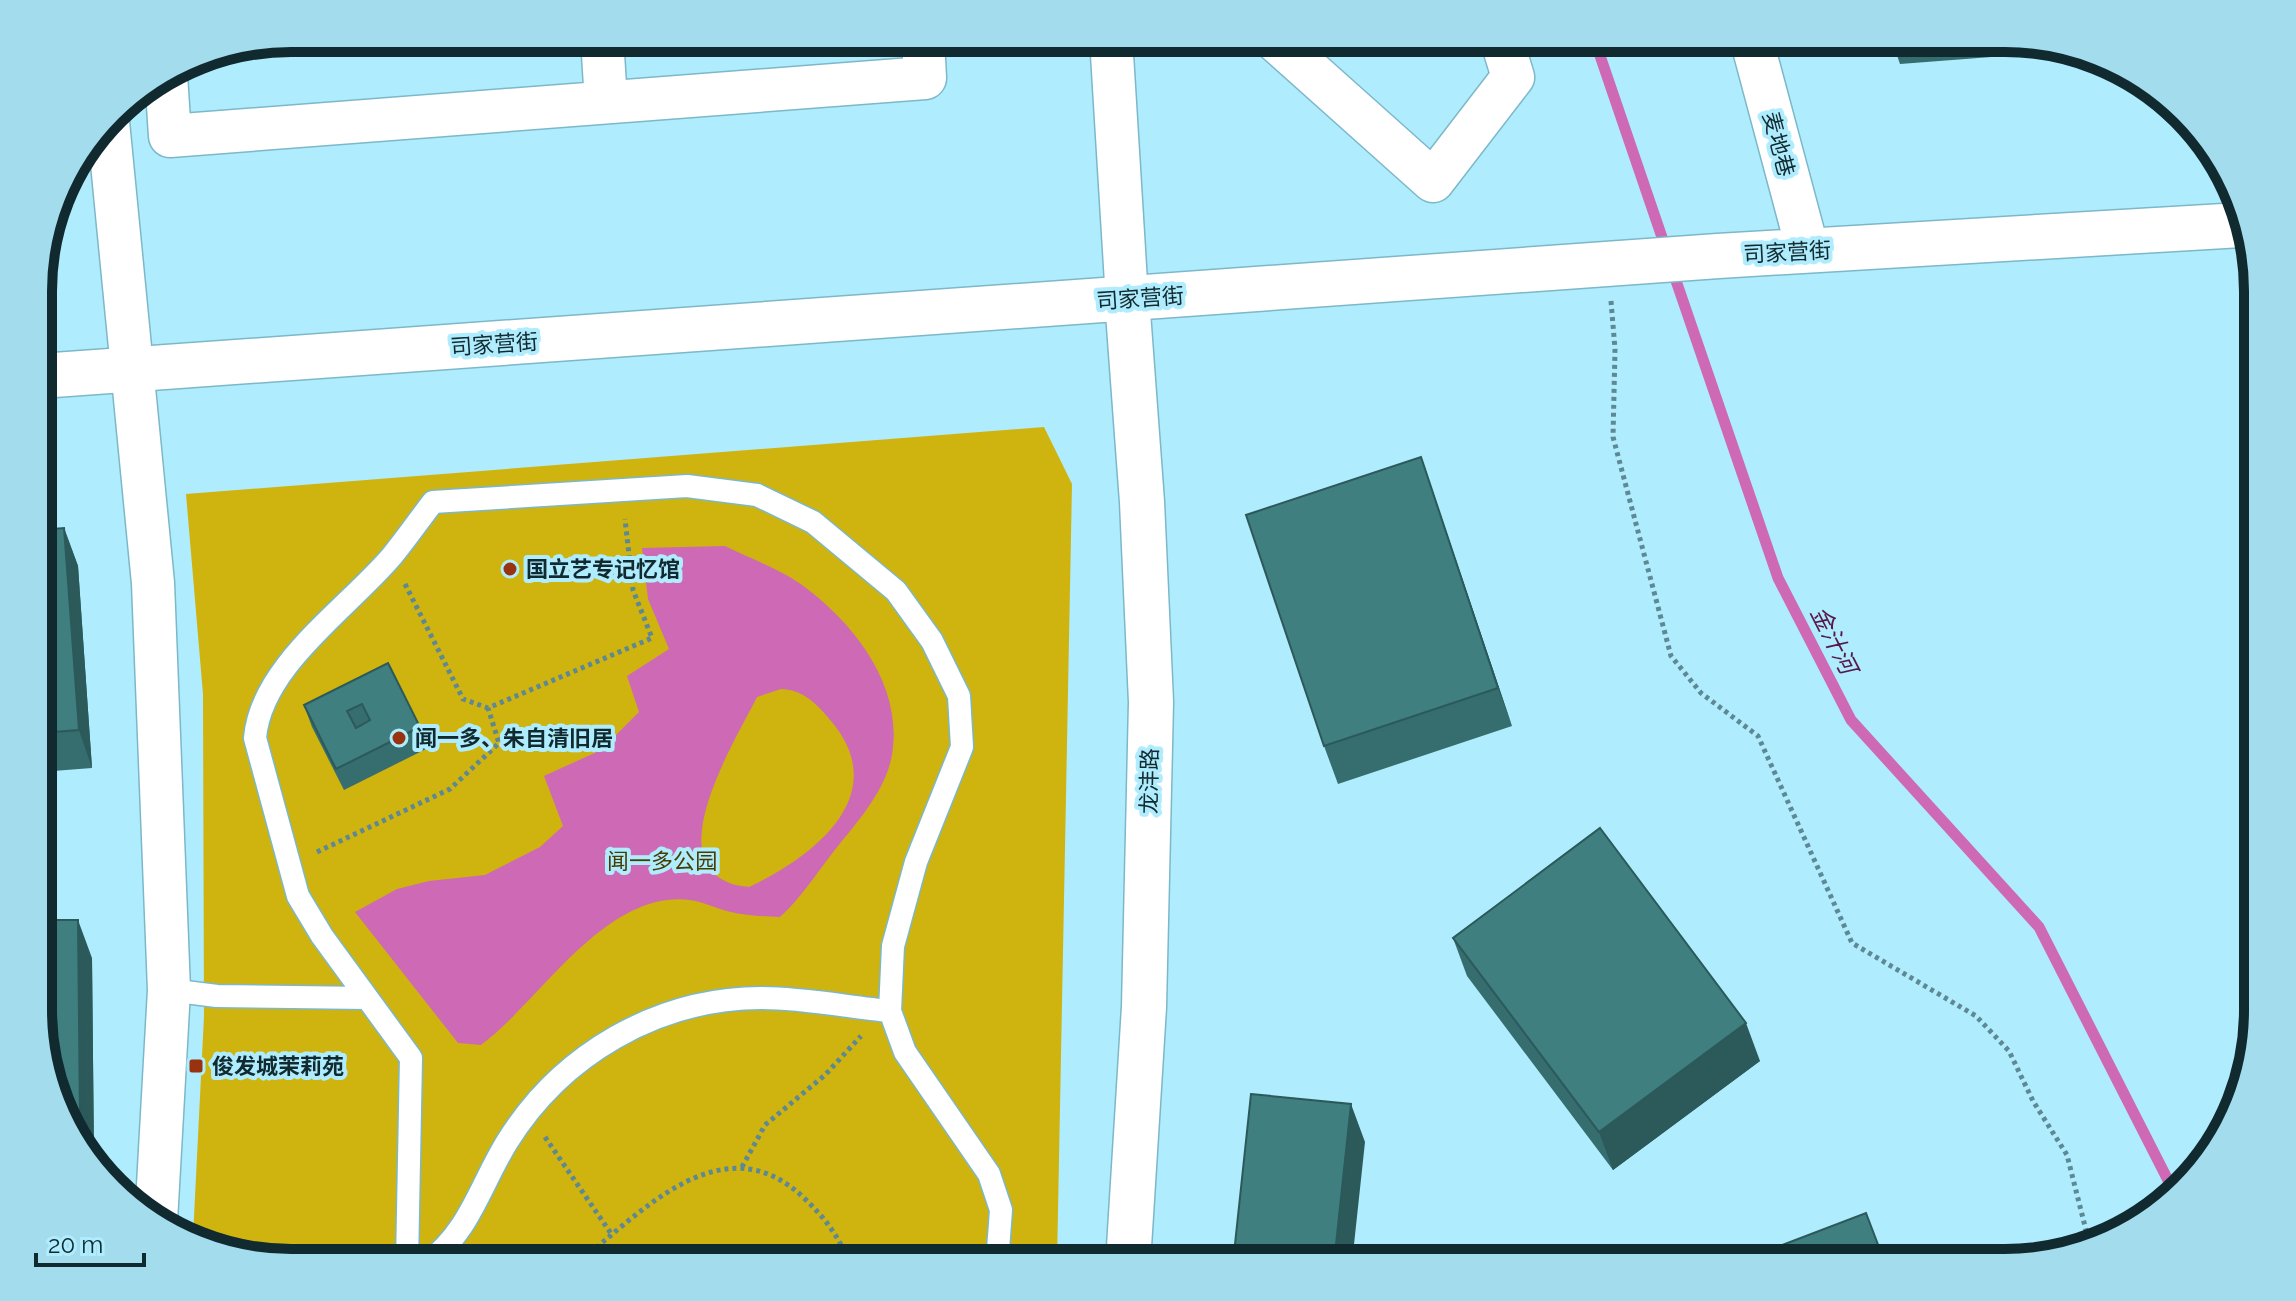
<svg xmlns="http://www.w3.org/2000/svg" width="2296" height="1301" viewBox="0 0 2296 1301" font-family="Raleway,'Noto Sans SC',sans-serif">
<rect width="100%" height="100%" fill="#afecfd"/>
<path fill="#cfb30f" d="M1044,427L1072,484L1057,1263H291L193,1237L204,1016L203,694L186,494Z"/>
<path fill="#ce69b5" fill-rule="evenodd" d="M725,546C751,559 783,570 806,588C854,624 900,683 893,747C890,787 857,822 834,851C816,874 801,898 780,917C764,916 747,916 731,912C718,909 704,902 690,900C604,890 541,1001 481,1045L458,1043L355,912L397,889L429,881L485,875L540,847L563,826L544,776L601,750L639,712L627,676L669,649L648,599L642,548ZM781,689C804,690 817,704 831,721C894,795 813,857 749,887C741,886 732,885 725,881C664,853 738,736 757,697Z"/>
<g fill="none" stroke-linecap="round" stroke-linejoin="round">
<path stroke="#ce69b5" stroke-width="11" d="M1594,38L1666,249
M1672,269L1778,578L1851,720L2039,927L2172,1188"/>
<g stroke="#7db8c9" stroke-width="25">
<path id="lane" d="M169,990L217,996L367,998
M407,1263L411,1058L322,936L298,896L255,738C261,666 347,609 392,556C406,539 419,520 433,502L687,486L757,495L813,522L896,591L932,641L959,696L962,747L916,862L893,946L890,1011L905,1052L989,1174L1001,1210L997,1263
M427,1263C470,1231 480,1186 507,1142C561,1055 657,998 762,998C804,998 848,1007 890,1011"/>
</g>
<g stroke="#7db8c9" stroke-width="45">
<path id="street" d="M602,38L606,102
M1111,38L1127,299
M1273,38L1433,181L1513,77L1501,38
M1751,38L1808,251
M166,75L170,136L925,78L923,38
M108,122L153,583L169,990L156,1221"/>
</g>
<g stroke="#7db8c9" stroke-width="47">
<path id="secondary" d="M1127,299L1142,502L1151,702L1144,1007L1128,1263
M40,376L1718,256L2241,225"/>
</g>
<path stroke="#5e8894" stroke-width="5" stroke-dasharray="4 4" stroke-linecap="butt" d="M1611,301L1615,349L1613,437L1671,656L1701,693L1758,736L1852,943L1976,1016L2009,1051L2033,1101L2067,1155L2089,1242
M405,584L463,699L488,708
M317,852L450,789L499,743L488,708L652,638L633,590L625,519
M545,1137L612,1235
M742,1167L765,1125L825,1075L861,1036
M578,1263C641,1212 724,1121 804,1198C824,1217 839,1236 849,1263"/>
<use href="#lane" stroke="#fff" stroke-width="22"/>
<use href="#street" stroke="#fff" stroke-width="42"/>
<use href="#secondary" stroke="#fff" stroke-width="44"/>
</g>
<path fill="#366d6e" d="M1891,38H2005L2056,52L1900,64Z
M1434,495L1512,726L1338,784L1324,746Z
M64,528L78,566L92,768L40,772V530Z
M388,663L420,727L428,748L344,790L312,727L304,705Z
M1453,938L1760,1061L1613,1170L1467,976Z
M92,958L94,1156H86L81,1151L40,1042Z"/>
<path fill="#2c595a" d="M1421,457L1434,495L1512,726L1498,688Z
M64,528L78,566L92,768L79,730Z
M78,920L92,958L94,1156L80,1118Z
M1746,1023L1760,1061L1613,1170L1599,1132Z
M1351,1104L1365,1142L1352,1263H1334Z"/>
<path fill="#3f7f80" stroke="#2c595a" stroke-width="2" fill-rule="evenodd" d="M1421,457L1498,688L1324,746L1246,515Z
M64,528L79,730L40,733V530Z
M388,663L420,727L336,769L304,705ZM362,704L370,720L356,728L347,711Z
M1600,828L1746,1023L1599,1132L1453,938Z
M40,920H78L80,1118H69L40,1042Z
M1251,1094L1351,1104L1334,1263H1233Z
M1866,1213L1885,1263H1735Z"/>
<g fill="#99320f" stroke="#afecfd" stroke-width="3">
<circle cx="510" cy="569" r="8"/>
<circle cx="399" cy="738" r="8"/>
<rect x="188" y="1058" width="16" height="16" rx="4"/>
</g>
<g text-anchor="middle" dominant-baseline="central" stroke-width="8" stroke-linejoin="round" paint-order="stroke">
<g font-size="22" fill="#112a30" stroke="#afecfd">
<text transform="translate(1779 144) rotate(75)">麦地巷</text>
<text transform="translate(1787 252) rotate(-3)">司家营街</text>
<text transform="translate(1140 298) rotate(-4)">司家营街</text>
<text transform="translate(494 344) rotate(-4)">司家营街</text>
<text transform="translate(1149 781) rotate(-89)">龙沣路</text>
</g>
<g font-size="22" font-weight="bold" fill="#112a30" stroke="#afecfd" text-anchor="start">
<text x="526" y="569">国立艺专记忆馆</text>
<text x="415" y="738">闻一多、朱自清旧居</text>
<text x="212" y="1066">俊发城茉莉苑</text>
</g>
<g font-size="22" fill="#473b00" stroke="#afecfd">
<text x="662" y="861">闻一多公园</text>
</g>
<g font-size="24" font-style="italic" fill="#561749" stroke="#afecfd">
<text transform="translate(1834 640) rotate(63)">金汁河</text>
</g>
</g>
<path d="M0 0H2296V1301H0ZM291 52H2005A239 239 0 0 1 2244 291V1010A239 239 0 0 1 2005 1249H291A239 239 0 0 1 52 1010V291A239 239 0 0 1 291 52Z" fill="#a2dced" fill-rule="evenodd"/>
<path fill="none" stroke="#112a30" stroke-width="10" d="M291 52H2005A239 239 0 0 1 2244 291V1010A239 239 0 0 1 2005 1249H291A239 239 0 0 1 52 1010V291A239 239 0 0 1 291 52Z"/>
<path d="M36 1253v12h108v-12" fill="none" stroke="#112a30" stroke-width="4"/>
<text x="48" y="1253" font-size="24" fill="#112a30" stroke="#afecfd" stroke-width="6" paint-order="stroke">20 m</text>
</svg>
